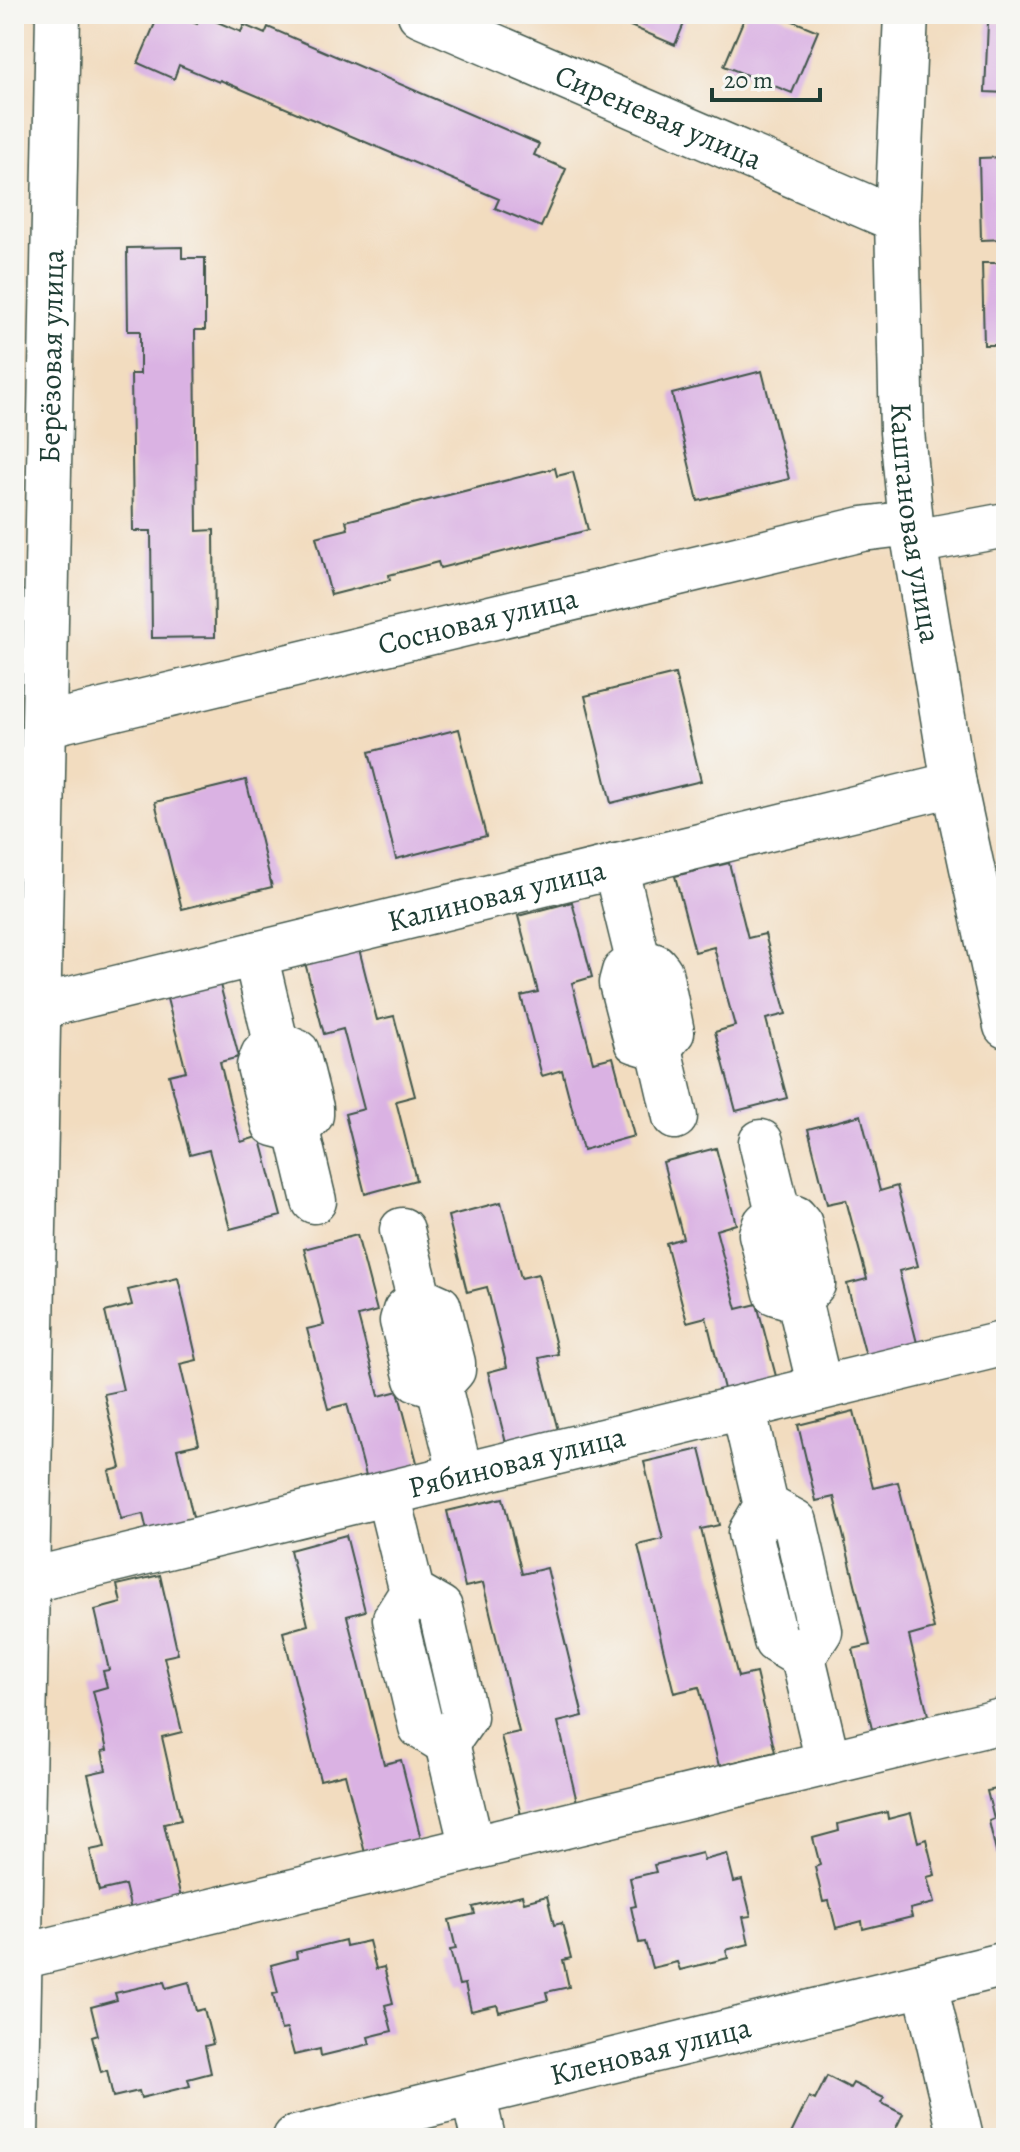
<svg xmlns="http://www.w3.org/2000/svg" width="1020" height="2152" viewBox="0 0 1020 2152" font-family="Alegreya,serif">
<rect width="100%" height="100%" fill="#f6f6f2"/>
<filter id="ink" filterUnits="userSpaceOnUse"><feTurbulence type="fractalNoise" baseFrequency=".0125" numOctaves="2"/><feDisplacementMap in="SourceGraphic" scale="16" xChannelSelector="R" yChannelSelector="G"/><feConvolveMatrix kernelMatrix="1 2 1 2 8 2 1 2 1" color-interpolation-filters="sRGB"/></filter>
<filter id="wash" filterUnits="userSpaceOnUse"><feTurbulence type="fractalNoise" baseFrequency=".006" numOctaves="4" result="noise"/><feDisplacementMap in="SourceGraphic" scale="32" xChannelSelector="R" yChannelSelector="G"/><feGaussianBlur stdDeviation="1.8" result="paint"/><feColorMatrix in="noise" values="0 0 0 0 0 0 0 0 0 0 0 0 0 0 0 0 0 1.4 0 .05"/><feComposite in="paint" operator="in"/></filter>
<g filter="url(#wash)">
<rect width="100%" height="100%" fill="#f2dcbf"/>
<g id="blocks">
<path fill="#dab2e3" d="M159,14H173L197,24L201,15L241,32L244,25L265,34L268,27L539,144L534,155L566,169L541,227L495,208L499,199L220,80L219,82L179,65L174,79L138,63Z
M602,14H688L675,45Z
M746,14H776L818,31L792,93L724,66Z
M988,22L1006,23V93L985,92Z
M1006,157V239L981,240L979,158Z
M182,247V258H205V330H195L197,531L214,530L215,637L152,638L151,531H133L131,374H140V331H128L127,248Z
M982,263H1006V345H984Z
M762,371L789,479L698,501L672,394Z
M555,468L557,476L573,472L588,530L440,568L438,562L389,575L390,580L331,595L316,537L348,529L346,521Z
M675,674L701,781L611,803L585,696Z
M459,729L486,836L396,859L369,752Z
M246,780L272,887L182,909L155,802Z
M729,863L748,938L765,934L786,1014L766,1019L787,1098L736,1111L715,1032L735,1026L724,987L714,947L695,952L675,876Z
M572,902L592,977L572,983L593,1062L613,1057L634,1136L583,1150L562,1070L542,1076L521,996L538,992L518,916Z
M358,945L377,1020L394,1016L415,1096L396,1101L416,1180L365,1194L345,1114L364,1109L343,1029L324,1034L304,959Z
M219,981L239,1057L220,1062L230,1102L241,1142L260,1136L281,1216L230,1229L209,1150L190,1155L169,1075L186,1071L166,995Z
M861,1115L880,1191L897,1186L918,1266L899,1271L919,1351L868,1364L847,1284L867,1279L846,1200L827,1204L808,1129Z
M716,1148L736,1224L716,1230L737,1309L757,1304L778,1384L726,1397L706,1317L687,1322L666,1243L683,1238L663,1162Z
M501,1202L521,1278L538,1274L558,1354L539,1358L560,1438L508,1451L488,1372L507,1367L487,1287L467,1292L448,1216Z
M357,1235L377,1311L358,1316L379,1396L398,1391L419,1470L368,1483L347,1404L328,1409L307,1329L324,1325L304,1249Z
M178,1278L197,1360L180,1364L199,1444L177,1449L194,1521L147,1531L143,1514L121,1519L109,1471L121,1468L104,1394L123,1390L105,1312L132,1305L128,1290Z
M854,1411L873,1488L898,1482L934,1629L909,1636L928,1715L872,1729L853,1649L870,1645L834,1497L816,1501L798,1425Z
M700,1449L719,1525L701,1529L738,1677L756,1673L775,1752L719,1766L699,1687L674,1693L638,1545L663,1539L644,1462Z
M503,1498L522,1574L547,1568L583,1716L558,1722L577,1802L521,1815L501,1736L519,1732L483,1583L465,1587L447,1511Z
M346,1535L365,1611L347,1616L384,1764L401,1760L421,1839L365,1853L345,1774L320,1780L283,1632L308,1625L290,1550Z
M160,1575L178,1654L164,1657L182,1732L162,1737L181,1820L164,1824L181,1898L131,1910L125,1885L99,1891L90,1850L105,1847L88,1774L106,1770L102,1751L107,1750L93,1691L107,1687L103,1671L109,1670L95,1610L121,1603L117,1585Z
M1006,1787V1862H1005L1003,1855L997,1856L989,1821L994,1819L987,1791Z
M887,1812L888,1819L911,1813L918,1842L926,1839L935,1875L927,1877L934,1903L910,1909L912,1917L863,1929L862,1921L836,1928L829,1901L823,1902L815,1867L820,1865L813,1838L839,1831L838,1824Z
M702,1853L704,1860L727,1854L734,1882L742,1880L751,1916L743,1917L749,1944L726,1950L728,1958L680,1970L677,1962L652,1968L645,1942L639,1943L631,1907L636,1906L630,1878L656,1872L654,1865Z
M522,1895L524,1902L547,1896L554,1925L562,1923L571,1958L563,1960L569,1987L546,1992L548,2000L499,2012L497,2005L471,2011L465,1984L459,1985L450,1950L456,1949L449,1920L475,1914L473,1907Z
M345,1940L346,1946L369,1941L376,1969L384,1967L393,2003L385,2005L392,2031L368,2037L370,2044L321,2056L320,2049L294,2055L287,2029L281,2030L273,1994L278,1993L271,1965L297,1958L296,1952Z
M164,1982L166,1988L189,1982L196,2011L204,2009L213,2044L205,2046L211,2073L188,2079L190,2086L141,2098L139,2091L113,2097L107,2070L101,2072L92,2037L98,2035L91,2007L117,2000L115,1993Z
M827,2076L850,2088L853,2083L884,2098L881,2103L903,2114L891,2138H789L809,2097L815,2100Z"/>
</g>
</g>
<g filter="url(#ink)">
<use href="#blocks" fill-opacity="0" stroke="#3f5549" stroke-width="2"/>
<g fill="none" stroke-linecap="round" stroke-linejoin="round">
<g stroke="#3f5549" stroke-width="47">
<g id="minor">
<path id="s1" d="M420,14L897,220"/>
<path id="s2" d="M906,14L897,220L902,432L911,523L954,784L1006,1026"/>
<path d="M914,542L1006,525"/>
<path id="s3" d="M44,725L862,529L911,523"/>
<path d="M615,866L638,960L624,972L621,983L636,1041L659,1048L672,1032L660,972L655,966L638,960"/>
<path d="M255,954L276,1043L263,1055L259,1066L274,1124L297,1130L311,1115V1108L297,1052L276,1043"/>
<path id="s4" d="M38,1007L954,784"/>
<path d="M659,1048L675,1117"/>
<path d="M297,1130L314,1201"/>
<path d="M761,1142L778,1212L765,1224L761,1234L776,1293L799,1300L813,1284L800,1224L795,1218L778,1212"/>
<path d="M402,1230L419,1298L405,1311L402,1321L417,1379L439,1386L453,1370V1363L439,1307L419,1298"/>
<path d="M799,1300L820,1388"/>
<path d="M439,1386L461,1476"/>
<path d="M743,1407L766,1506L750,1533L776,1641L803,1657L820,1631L795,1522L766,1506"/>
<path d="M388,1494L412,1592L395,1619L421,1727L447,1743L465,1717L440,1608L412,1592"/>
<path id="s5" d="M27,1581L1006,1343"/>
<path d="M803,1657L828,1762"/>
<path d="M447,1743L472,1848"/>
<path d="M20,1957L1006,1720"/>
<path d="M925,1984L961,2138"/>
<path d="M473,2094L483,2138"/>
<path id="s6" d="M16,2138L58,14"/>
<path id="s7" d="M295,2138L1006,1964"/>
</g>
</g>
<use href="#minor" stroke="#fff" stroke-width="44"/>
</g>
</g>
<g text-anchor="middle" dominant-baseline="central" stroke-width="7" stroke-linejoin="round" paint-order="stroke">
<g font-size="30" fill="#1f3d34" stroke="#f6f6f2">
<text stroke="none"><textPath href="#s1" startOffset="260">Сиреневая улица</textPath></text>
<text stroke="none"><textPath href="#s6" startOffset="1782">Берёзовая улица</textPath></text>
<text stroke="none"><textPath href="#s2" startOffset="510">Каштановая улица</textPath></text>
<text stroke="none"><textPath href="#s3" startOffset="446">Сосновая улица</textPath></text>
<text stroke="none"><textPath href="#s4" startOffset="472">Калиновая улица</textPath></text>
<text stroke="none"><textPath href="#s5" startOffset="504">Рябиновая улица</textPath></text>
<text stroke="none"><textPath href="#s7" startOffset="366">Кленовая улица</textPath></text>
</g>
</g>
<rect width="1020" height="2152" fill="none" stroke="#f6f6f2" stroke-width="48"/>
<path d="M712 88v12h108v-12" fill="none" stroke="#1f3d34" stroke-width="4"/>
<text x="724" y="88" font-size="24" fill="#1f3d34" stroke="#f6f6f2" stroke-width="6" paint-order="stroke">20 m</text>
</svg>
